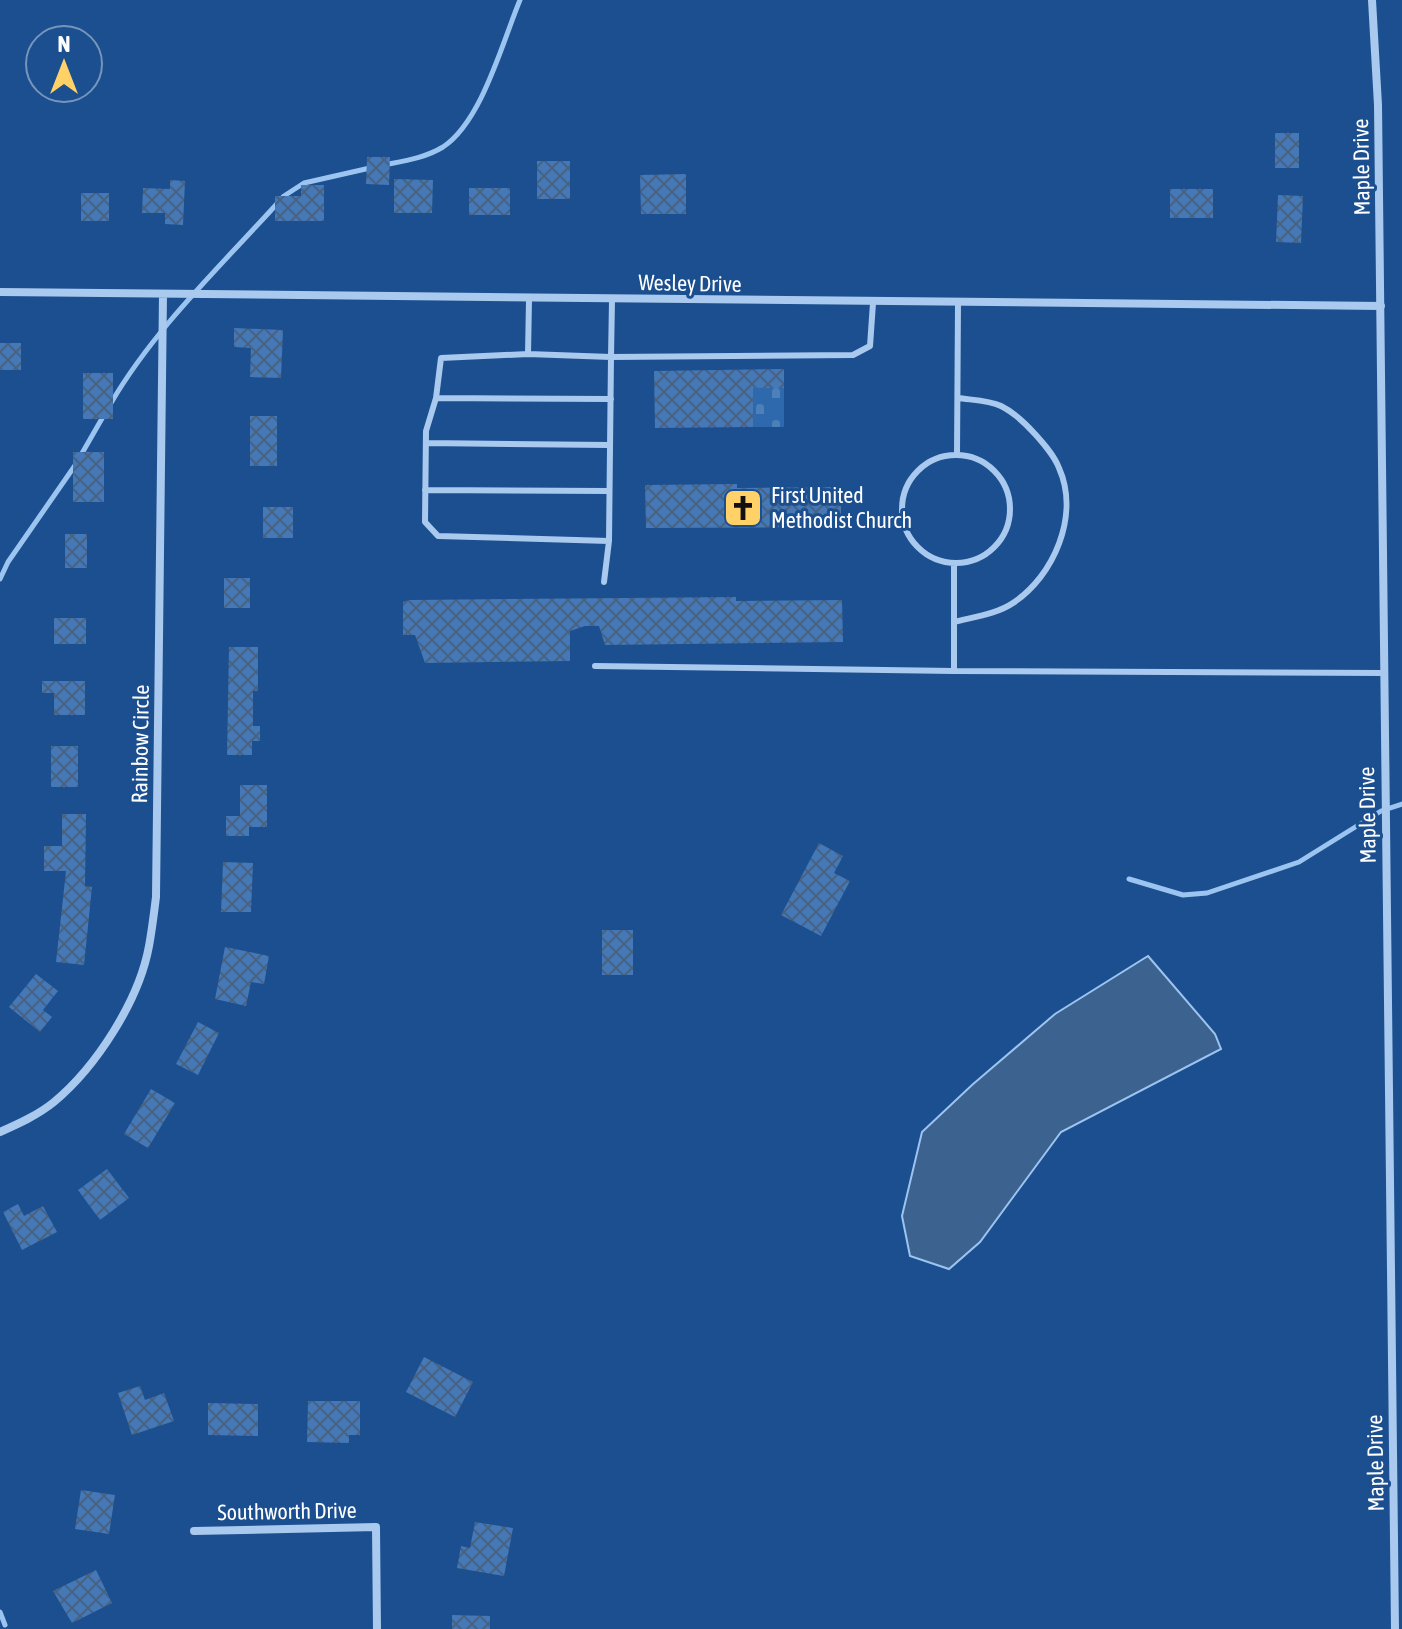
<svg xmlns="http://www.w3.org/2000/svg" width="1402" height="1629" viewBox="0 0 1402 1629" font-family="'Asap Condensed',sans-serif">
<defs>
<pattern id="cemetery-stones" width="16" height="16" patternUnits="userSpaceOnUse" patternTransform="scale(2)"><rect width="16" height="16" fill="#2e69ad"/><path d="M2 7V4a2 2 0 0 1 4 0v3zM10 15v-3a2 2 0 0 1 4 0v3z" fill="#4d80b9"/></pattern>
<pattern id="building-cross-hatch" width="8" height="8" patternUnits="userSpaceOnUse" patternTransform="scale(2)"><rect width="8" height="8" fill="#4478b7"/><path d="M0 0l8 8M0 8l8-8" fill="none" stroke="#486282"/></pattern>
</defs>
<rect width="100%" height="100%" fill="#1b4f8f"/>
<path fill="url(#cemetery-stones)" d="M753,388H784V427H753Z"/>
<path fill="#3c6290" stroke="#9cc4f0" stroke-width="2" d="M1148,956L1215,1034L1221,1049L1061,1132L980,1242L949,1269L910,1256L902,1216L922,1132L972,1085L1055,1014Z"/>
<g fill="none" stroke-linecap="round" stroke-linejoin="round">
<path stroke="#9cc4f0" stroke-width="5" d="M384,165C404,161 425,158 443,147C482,121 502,43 520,0
M111,403C156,326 225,262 284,196L304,183L370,168
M81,455L104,415
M0,579L8,562L76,464
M1129,879L1183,895L1207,893L1299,862L1381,811L1402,804
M0,1612L5,1625"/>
</g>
<path fill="url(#building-cross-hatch)" d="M1275,133H1299V168H1275Z
M367,157H390L389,185L366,184Z
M537,161H570V199H537Z
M686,174V214H641L640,175Z
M394,179L433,180L432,213H394Z
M170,180L185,181L183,225L165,224V213H142L143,188L170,189Z
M301,185H324V221H275V196H301Z
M469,188H510V215H469Z
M1170,189H1213V218H1170Z
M81,193H109V221H81Z
M1278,195L1303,196L1301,243L1276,242Z
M234,328L283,330L281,378L250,377L251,348L234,347Z
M0,343H21V370H0Z
M784,369V388H753V427L655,428L654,371Z
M83,373H113V419H83Z
M250,416H277V466H250Z
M73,452H104V502H73Z
M737,484V488L841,487V527L646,528L645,485Z
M263,507H293V538H263Z
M65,534H87V568H65Z
M224,578H250V608H224Z
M736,597V601L842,600L843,642L605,645L599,626H585L570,631V661L425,663L415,635H403V602L409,600Z
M54,618H86V644H54Z
M229,647H258V691H253V726H260V741H252V755H227Z
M42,681H85V715H54V693H42Z
M51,746H78V787H51Z
M240,785H267V827H249V836H226V816H240Z
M62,814H86L85,886L92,887L84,965L56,962L66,871H44V846H62Z
M819,843L843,856L834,873L850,881L821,936L781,915Z
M223,862L253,863L251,912H221Z
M602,930H633V975H602Z
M225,947L269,956L264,984L251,982L246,1006L215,999Z
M36,974L58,991L43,1010L52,1017L40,1032L9,1007Z
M198,1022L219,1033L198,1075L176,1064Z
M151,1089L175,1103L148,1148L124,1134Z
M107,1169L129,1198L100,1220L78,1190Z
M18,1204L24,1216L43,1206L57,1232L22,1250L3,1212Z
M424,1357L473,1382L455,1417L406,1392Z
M140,1386L145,1400L164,1393L174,1421L132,1435L118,1393Z
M308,1401H360V1435H349V1443L307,1442Z
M208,1403L258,1404V1436L208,1435Z
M81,1490L115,1495L109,1534L75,1529Z
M475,1522L513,1528L504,1576L457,1568L461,1546L470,1548Z
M96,1570L112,1603L72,1623L53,1591Z
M452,1615L490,1616V1629H452Z"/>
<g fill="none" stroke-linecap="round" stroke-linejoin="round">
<path stroke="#a9c9ee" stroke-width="6" d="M529,300L528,354L611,357L612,300
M528,354L441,358L436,398L426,431L425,522L438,536L609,541
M436,398L611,399
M426,443L609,445
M957,455L958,304
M902 509a54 54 0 1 1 108 0a54 54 0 1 1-108 0Z
M425,490L609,491
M954,563V671L1384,673
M604,582L609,541L611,357L853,355L870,346L873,303
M954,622C973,617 997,614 1013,603C1054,576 1080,515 1059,468C1054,455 1043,443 1034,433C1025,423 1013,412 1001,406C989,400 971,400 958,398
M595,666L954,671"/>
<path stroke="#a9c9ee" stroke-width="8" d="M1372,0L1378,105L1395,1629
M0,292C460,297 920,303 1381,306
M0,1132C18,1124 38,1115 54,1102C96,1067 139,1001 149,946C152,930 154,913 156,897L163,294
M194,1531L376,1527L377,1629"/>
</g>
<defs>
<g id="church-square" transform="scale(2)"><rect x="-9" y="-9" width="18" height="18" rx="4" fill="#ffd166" stroke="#1b4f8f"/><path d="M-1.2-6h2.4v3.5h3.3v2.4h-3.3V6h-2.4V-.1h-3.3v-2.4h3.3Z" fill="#111"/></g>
</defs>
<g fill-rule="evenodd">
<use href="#church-square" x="743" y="508"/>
</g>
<g text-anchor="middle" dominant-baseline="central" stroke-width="6" stroke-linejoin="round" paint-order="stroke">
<g font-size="22" fill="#fff" stroke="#1b4f8f">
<text transform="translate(1361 167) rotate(-91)">Maple Drive</text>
<text transform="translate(690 283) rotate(1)">Wesley Drive</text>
<text transform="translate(140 744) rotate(-89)">Rainbow Circle</text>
<text transform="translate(1367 815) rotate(-91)">Maple Drive</text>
<text transform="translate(1375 1463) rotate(-91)">Maple Drive</text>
<text transform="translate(287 1511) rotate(-1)">Southworth Drive</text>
</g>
<g font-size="22" fill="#fff" stroke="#1b4f8f" text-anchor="start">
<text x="771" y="495">First United<tspan x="771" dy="25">Methodist Church</tspan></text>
</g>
</g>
<g transform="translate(64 64)"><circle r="38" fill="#1b4f8f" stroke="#7695bc" stroke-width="2"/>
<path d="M0-6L14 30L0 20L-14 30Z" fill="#ffd166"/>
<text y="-12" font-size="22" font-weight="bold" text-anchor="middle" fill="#ffffff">N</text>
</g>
</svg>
